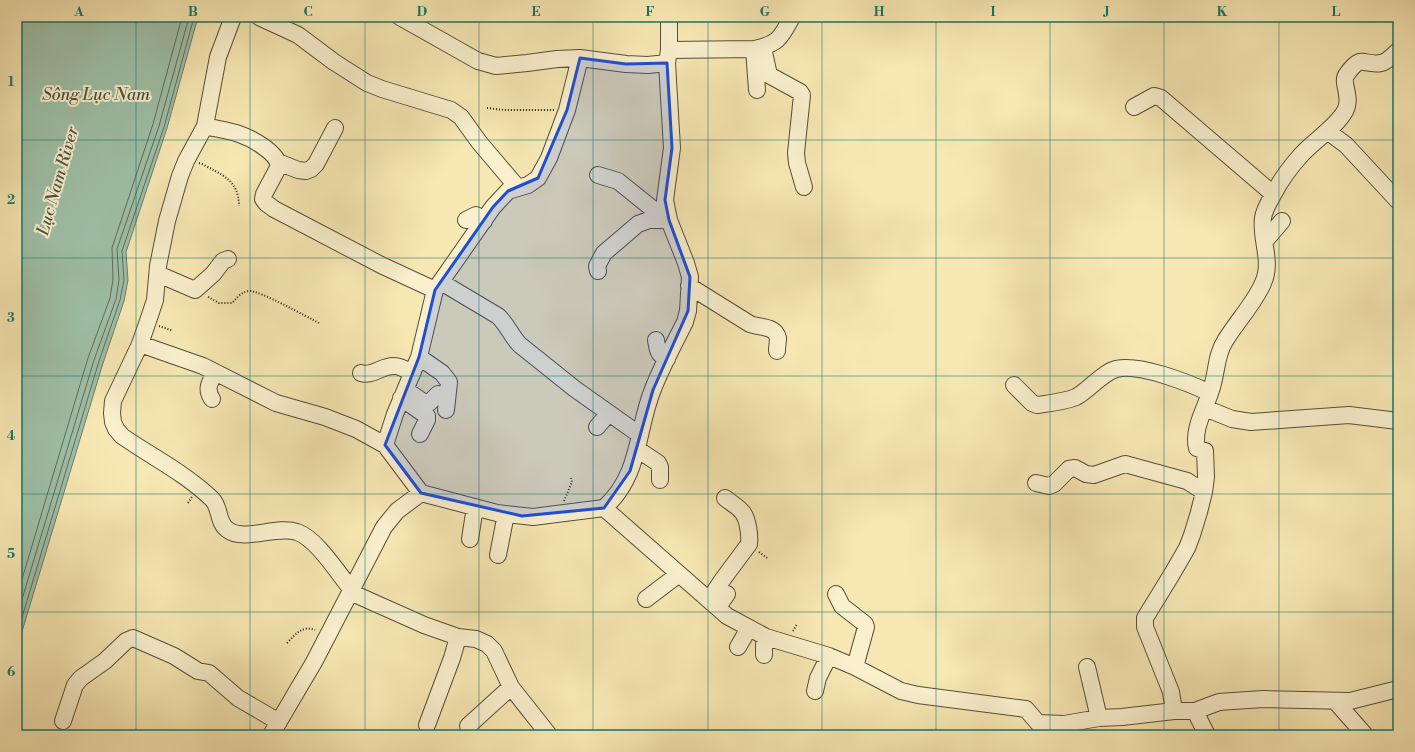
<svg xmlns="http://www.w3.org/2000/svg" width="1415" height="752" viewBox="0 0 1415 752" font-family="'Libre Bodoni',serif">
<rect width="100%" height="100%" fill="#f7e8b3"/>
<filter id="stains"><feTurbulence type="fractalNoise" baseFrequency=".005" numOctaves="4"/><feColorMatrix values="0 0 0 0 .2 0 0 0 0 .09 0 0 0 0 .02 0 0 0 .5 -.17"/></filter>
<radialGradient id="worn" r=".72"><stop offset=".6" stop-color="#630" stop-opacity="0"/><stop offset="1" stop-color="#630" stop-opacity=".3"/></radialGradient>
<path fill="#9ec0a8" stroke="#6c7d6b" d="M17,17H198L167,128L126,252L128,280L124,301L103,363L17,648Z"/>
<g fill="none" stroke-linecap="round" stroke-linejoin="round">
<path stroke="#606c5c" stroke-width="1" d="M17,596L88,358L110,298L113,279L112,248L153,124L182,17
M17,616L94,360L116,299L119,280L117,249L159,126L189,17
M17,634L99,361L120,300L124,280L122,251L164,127L194,17"/>
<g stroke="#574d39" stroke-width="18">
<path id="minor" d="M233,17L218,57L205,126L186,161L180,176L167,221L158,266L155,300L148,321L140,344L113,401L112,413L113,422L116,429L122,436C152,457 185,473 212,499C221,508 217,523 228,530C244,542 277,525 297,532C316,538 338,573 351,589
M259,17L298,35L334,62L367,83L382,89L451,110L461,117L479,142L518,188
M400,17L478,61L496,66L527,63L557,59L580,58L626,64L648,65L667,63
M763,48L769,75L800,92L802,95L796,153L797,163L804,187
M754,49L757,90
M669,50L754,49C779,44 781,37 792,17
M1134,107L1154,96L1161,98L1273,194
M205,126C216,129 228,130 239,134C251,138 277,152 279,166L264,194L263,199L266,203L274,209L381,265L435,290
M1327,131L1346,145L1398,201
M278,162L298,170L306,171L311,169L316,164L335,128
M598,175L618,181L654,210L666,209
M466,220L476,215L484,221
M1265,241L1282,221
M598,271L597,266L604,253L638,224L649,220H669
M158,274L195,290L213,274L223,261L228,259
M441,282L498,316C507,324 511,336 520,345L575,389L640,435
M689,286L750,324C759,328 775,325 778,338C778,341 777,347 777,351
M656,340C658,350 657,354 667,359
M140,344L203,366L276,403L325,417L356,429L385,445L421,493L497,513L533,517L604,508C641,475 636,431 653,389C662,366 674,344 685,322L688,311L690,277L686,263L669,220L665,200L672,148L667,63L669,50V17
M419,357L442,373L449,382L446,410
M361,373C372,377 383,365 394,366C400,366 407,370 412,373
M1014,385L1032,403L1037,405C1050,403 1064,402 1076,397C1089,390 1102,373 1116,369C1139,363 1189,383 1210,393
M410,393L425,403H429L438,394
M401,398L427,416V420L420,434
M212,399C205,388 210,383 215,372
M1205,408L1232,419L1251,422L1349,415L1398,421
M597,427L609,413
M385,445L395,414L419,357L435,290L493,207L508,191L528,185L538,178L549,158L567,110L580,58
M637,449L658,463L660,467V480
M1036,483L1049,486L1054,484L1069,469L1075,468L1086,474L1094,475L1125,464L1187,481L1204,492
M604,508L727,616L766,637L829,656L855,667L901,691L918,695L1026,709L1038,723L1064,724L1099,718L1122,717L1174,711H1195L1219,702L1233,701L1263,699L1350,701L1398,689
M470,539L475,507
M498,555L506,514
M350,592L424,625L458,637L476,639L487,644L494,651L511,687L549,735
M836,594L842,606L865,624L866,627L855,667
M646,599L679,574
M709,600L723,579L749,544C750,536 748,520 743,513C739,507 731,503 725,498
M718,607L727,594
M738,647L749,628
M764,655V645L766,637
M1087,667L1099,718
M815,691L818,678L829,656
M1336,702L1365,735
M1174,711L1171,692L1145,627V618L1172,574L1187,548L1192,535L1199,512L1204,492L1206,477L1205,451L1197,448C1192,428 1207,406 1212,387C1217,371 1216,355 1225,341C1237,321 1254,304 1263,283C1273,261 1260,240 1263,218C1264,210 1269,202 1273,195C1280,181 1291,166 1302,154C1315,140 1336,127 1345,111C1353,97 1340,82 1347,74C1362,53 1363,66 1381,63C1387,62 1393,55 1398,51
M1195,711L1207,735
M63,721L75,685L81,678L105,661L126,641L133,638L174,656L198,671L209,673L216,679L238,698L279,722
M427,725L452,658L458,637
M468,726L511,687
M271,735L314,662L384,527L397,511L421,493"/>
</g>
<path stroke="#221910" stroke-width="2" stroke-dasharray="1 2" stroke-linecap="butt" d="M487,108L504,110H554
M199,163L202,164C222,175 239,180 239,206
M208,297L219,303H232C237,298 241,292 249,291C259,290 307,317 319,323
M159,326L173,331
M564,501L572,482L571,478
M188,503L192,497
M759,552L767,558
M793,631L797,624
M287,643C296,634 302,625 315,630"/>
<use href="#minor" stroke="#faf0ce" stroke-width="16"/>
</g>
<path fill="#1d4ed8" fill-opacity="0.2" stroke="#1d4ed8" stroke-width="3" stroke-linejoin="round" d="M580,58L626,64L667,63L672,148L665,200L669,220L690,277L688,311L653,390L630,471L604,508L522,516L421,493L385,445L419,357L435,290L493,207L508,191L538,178L567,110Z"/>
<path fill="none" stroke="#0f766e" stroke-width="1" stroke-opacity="0.55" d="M136,17V735M250,17V735M365,17V735M479,17V735M593,17V735M708,17V735M822,17V735M936,17V735M1050,17V735M1164,17V735M1279,17V735M17,140H1398M17,258H1398M17,376H1398M17,494H1398M17,612H1398"/>
<g text-anchor="middle" dominant-baseline="central" stroke-width="4" stroke-linejoin="round" paint-order="stroke">
<g font-size="17" font-style="italic" fill="#4d5345" stroke="#faf0ce">
<text x="96" y="95">Sông Lục Nam</text>
<text transform="translate(58 181) rotate(-74)">Lục Nam River</text>
</g>
</g>
<rect width="1415" height="752" fill="none" stroke="#f7e8b3" stroke-width="44"/>
<rect x="22" y="22" width="1371" height="708" fill="none" stroke="#0f766e" stroke-width="1.5"/>
<g font-size="13" text-anchor="middle" font-weight="bold" fill="#0f766e">
<text x="79" y="16">A</text>
<text x="193" y="16">B</text>
<text x="308" y="16">C</text>
<text x="422" y="16">D</text>
<text x="536" y="16">E</text>
<text x="650" y="16">F</text>
<text x="765" y="16">G</text>
<text x="879" y="16">H</text>
<text x="993" y="16">I</text>
<text x="1107" y="16">J</text>
<text x="1222" y="16">K</text>
<text x="1336" y="16">L</text>
<text x="11" y="86">1</text>
<text x="11" y="204">2</text>
<text x="11" y="322">3</text>
<text x="11" y="440">4</text>
<text x="11" y="558">5</text>
<text x="11" y="676">6</text>
</g>
<rect width="100%" height="100%" filter="url(#stains)"/>
<rect width="100%" height="100%" fill="url(#worn)"/>
</svg>
